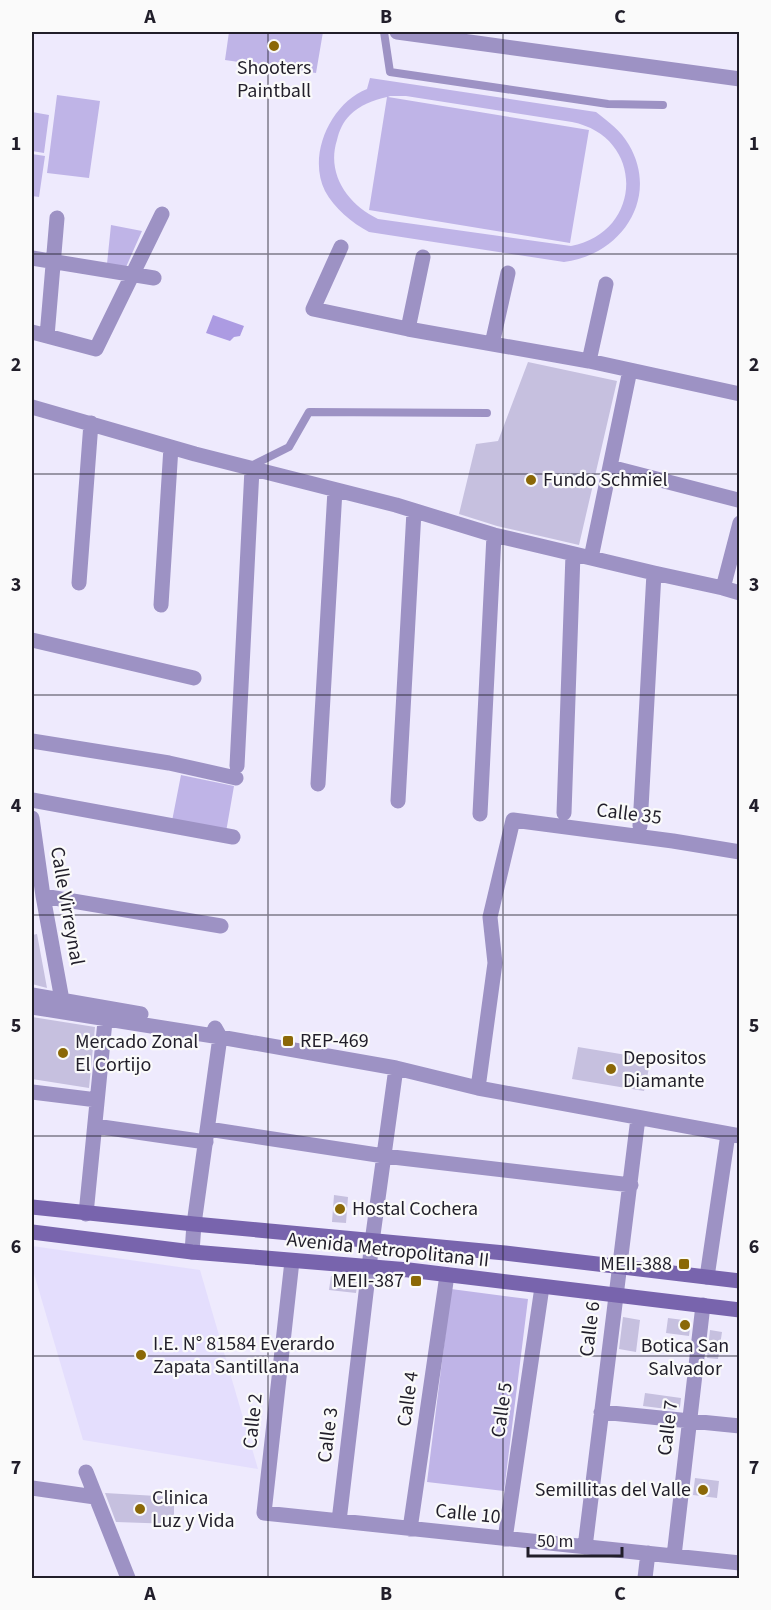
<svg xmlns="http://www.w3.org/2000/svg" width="771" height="1610" viewBox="0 0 771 1610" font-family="'Source Sans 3',sans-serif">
<rect width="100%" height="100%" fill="#eeeafd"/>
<path fill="#e4defd" d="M32,1246L200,1270L258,1469L83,1440L32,1267Z"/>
<path fill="#bfb4e7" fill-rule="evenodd" d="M229,32H323L316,73L225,60Z
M370,78L596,112C609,122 621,131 629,145C660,198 621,255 564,262L369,232C352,223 334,208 325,191C307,155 331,103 367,89ZM390,96H406L572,122C646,137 643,233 571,246L378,219C348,205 326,174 337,140C339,131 343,122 350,115C360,105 373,100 387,97L369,210L570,243L589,130L388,97Z
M57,95L100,101L89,178L47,173Z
M32,112L49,115L44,153L32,151Z
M32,154L45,156L39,197L32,196Z
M111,225L142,231L126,267L107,264Z
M181,775L234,786L226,832L172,821Z
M451,1289L528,1299L504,1491L427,1482Z"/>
<path fill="#ac9be2" d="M213,315L244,326L240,336L234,337L230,341L206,333Z"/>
<path fill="#c6c0df" d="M528,362L617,381L579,545L497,526L459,514L476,444L498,441Z
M37,934L47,988L32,984V935Z
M32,1017L95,1027L89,1088L32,1079Z
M578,1047L651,1059L644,1091L572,1079Z
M334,1195L348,1197L346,1223L332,1222Z
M331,1276L358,1279L356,1293L329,1290Z
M623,1317L640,1320L636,1352L619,1349Z
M668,1318L691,1321L689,1336L666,1333Z
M710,1330L722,1332L718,1359L707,1358Z
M645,1393L681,1398L680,1407L675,1410L643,1406Z
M695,1478L719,1481L717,1498L693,1495Z
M105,1493L174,1497V1524L116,1522Z"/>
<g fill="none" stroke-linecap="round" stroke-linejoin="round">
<path stroke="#9d92c4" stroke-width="8" d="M384,32L390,72L608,104L663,105
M249,467L289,447L309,412L487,413"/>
<path stroke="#9d92c4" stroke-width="15" d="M397,32L740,79
M341,247L313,309L408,329L589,361L740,394
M32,258L154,278
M408,329L423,257
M32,332L96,349L162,214
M47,336L57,218
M492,344L508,273
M589,361L606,284
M32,407L195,454L396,505L494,535L654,573L723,588
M610,467L738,500
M740,523L723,588L740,593
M591,558L630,370
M79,583L91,423
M161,605L171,447
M32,640L194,678
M32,741L169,763L236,778
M237,766L252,469
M318,784L335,490
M32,800L233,837
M398,801L414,511
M564,813L573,554
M480,814L494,535
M32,818L43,896L62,1000
M640,826L654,573
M43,896L221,926
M32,995L141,1014
M32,1007L220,1037L396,1068L478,1088L740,1136
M478,1088L495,963L490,917L513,820L673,841L740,852
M32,1092L97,1100
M95,1126L206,1142
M208,1129L384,1156L631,1185
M86,1214L106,1011
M192,1252L194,1224L220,1037L215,1028
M292,1261L264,1513L740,1563
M707,1277L728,1134
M601,1412L740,1426
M86,1472L128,1578
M32,1488L95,1497
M339,1521L372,1242L396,1068
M410,1529L447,1275
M505,1539L542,1287
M585,1547L638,1118
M674,1556L703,1305
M645,1578L648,1553"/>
<path stroke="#7864ad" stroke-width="15" d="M32,1207L194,1224L505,1253L740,1281
M32,1232L192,1252L409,1270L740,1310"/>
</g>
<path fill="none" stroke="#211e2a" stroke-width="1.5" stroke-opacity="0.55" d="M268,32V1578M503,32V1578M32,254H740M32,474H740M32,695H740M32,915H740M32,1136H740M32,1356H740"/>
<g fill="#8b6807" stroke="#fafafa" stroke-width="2">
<circle cx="274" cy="46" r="6"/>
<circle cx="531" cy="480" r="6"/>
<rect x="282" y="1035" width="12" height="12" rx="3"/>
<circle cx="63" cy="1053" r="6"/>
<circle cx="611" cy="1069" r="6"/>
<circle cx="340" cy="1209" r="6"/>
<rect x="678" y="1258" width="12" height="12" rx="3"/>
<rect x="410" y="1275" width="12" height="12" rx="3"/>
<circle cx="685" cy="1325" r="6"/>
<circle cx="141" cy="1355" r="6"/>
<circle cx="703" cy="1490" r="6"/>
<circle cx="140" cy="1509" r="6"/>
</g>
<g text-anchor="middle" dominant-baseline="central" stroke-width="4.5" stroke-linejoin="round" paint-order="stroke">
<g font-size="20" fill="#211e2a" stroke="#fafafa" text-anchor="start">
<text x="274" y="68" text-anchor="middle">Shooters<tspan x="274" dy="23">Paintball</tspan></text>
<text x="543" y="480">Fundo Schmiel</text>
<text x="300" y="1041">REP-469</text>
<text x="75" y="1042">Mercado Zonal<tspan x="75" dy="23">El Cortijo</tspan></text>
<text x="623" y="1058">Depositos<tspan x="623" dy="23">Diamante</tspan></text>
<text x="352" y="1209">Hostal Cochera</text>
<text x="672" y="1264" text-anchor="end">MEII-388</text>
<text x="404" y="1281" text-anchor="end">MEII-387</text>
<text x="153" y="1344">I.E. N° 81584 Everardo<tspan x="153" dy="23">Zapata Santillana</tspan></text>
<text x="685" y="1346" text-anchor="middle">Botica San<tspan x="685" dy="23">Salvador</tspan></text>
<text x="691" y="1490" text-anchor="end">Semillitas del Valle</text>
<text x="152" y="1498">Clinica<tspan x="152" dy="23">Luz y Vida</tspan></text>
</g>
<g font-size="20" fill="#211e2a" stroke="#fafafa">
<text transform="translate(629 814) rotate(7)">Calle 35</text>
<text transform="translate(67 906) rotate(80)">Calle Virreynal</text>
<text transform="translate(388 1250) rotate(6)">Avenida Metropolitana II</text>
<text transform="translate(590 1329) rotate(-83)">Calle 6</text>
<text transform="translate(408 1399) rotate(-82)">Calle 4</text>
<text transform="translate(502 1410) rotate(-82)">Calle 5</text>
<text transform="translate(253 1421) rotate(-84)">Calle 2</text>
<text transform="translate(668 1428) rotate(-83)">Calle 7</text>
<text transform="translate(328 1435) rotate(-83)">Calle 3</text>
<text transform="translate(468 1514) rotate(6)">Calle 10</text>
</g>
</g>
<rect width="771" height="1610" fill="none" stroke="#fafafa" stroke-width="66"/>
<path d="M528 1547v9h94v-9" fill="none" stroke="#211e2a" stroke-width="3"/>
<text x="537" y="1547" font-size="18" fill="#211e2a" stroke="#fafafa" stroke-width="4.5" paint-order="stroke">50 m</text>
<rect x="33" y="33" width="705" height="1544" fill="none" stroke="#211e2a" stroke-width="2"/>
<g font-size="20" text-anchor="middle" font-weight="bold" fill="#211e2a">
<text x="150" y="23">A</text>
<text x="386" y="23">B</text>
<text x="620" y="23">C</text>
<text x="16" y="150">1</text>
<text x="754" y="150">1</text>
<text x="16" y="371">2</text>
<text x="754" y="371">2</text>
<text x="16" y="591">3</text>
<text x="754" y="591">3</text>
<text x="16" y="812">4</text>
<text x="754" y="812">4</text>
<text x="16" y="1032">5</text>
<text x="754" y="1032">5</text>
<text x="16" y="1253">6</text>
<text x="754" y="1253">6</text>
<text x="16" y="1474">7</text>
<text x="754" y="1474">7</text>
<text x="150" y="1600">A</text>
<text x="386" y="1600">B</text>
<text x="620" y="1600">C</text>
</g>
</svg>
